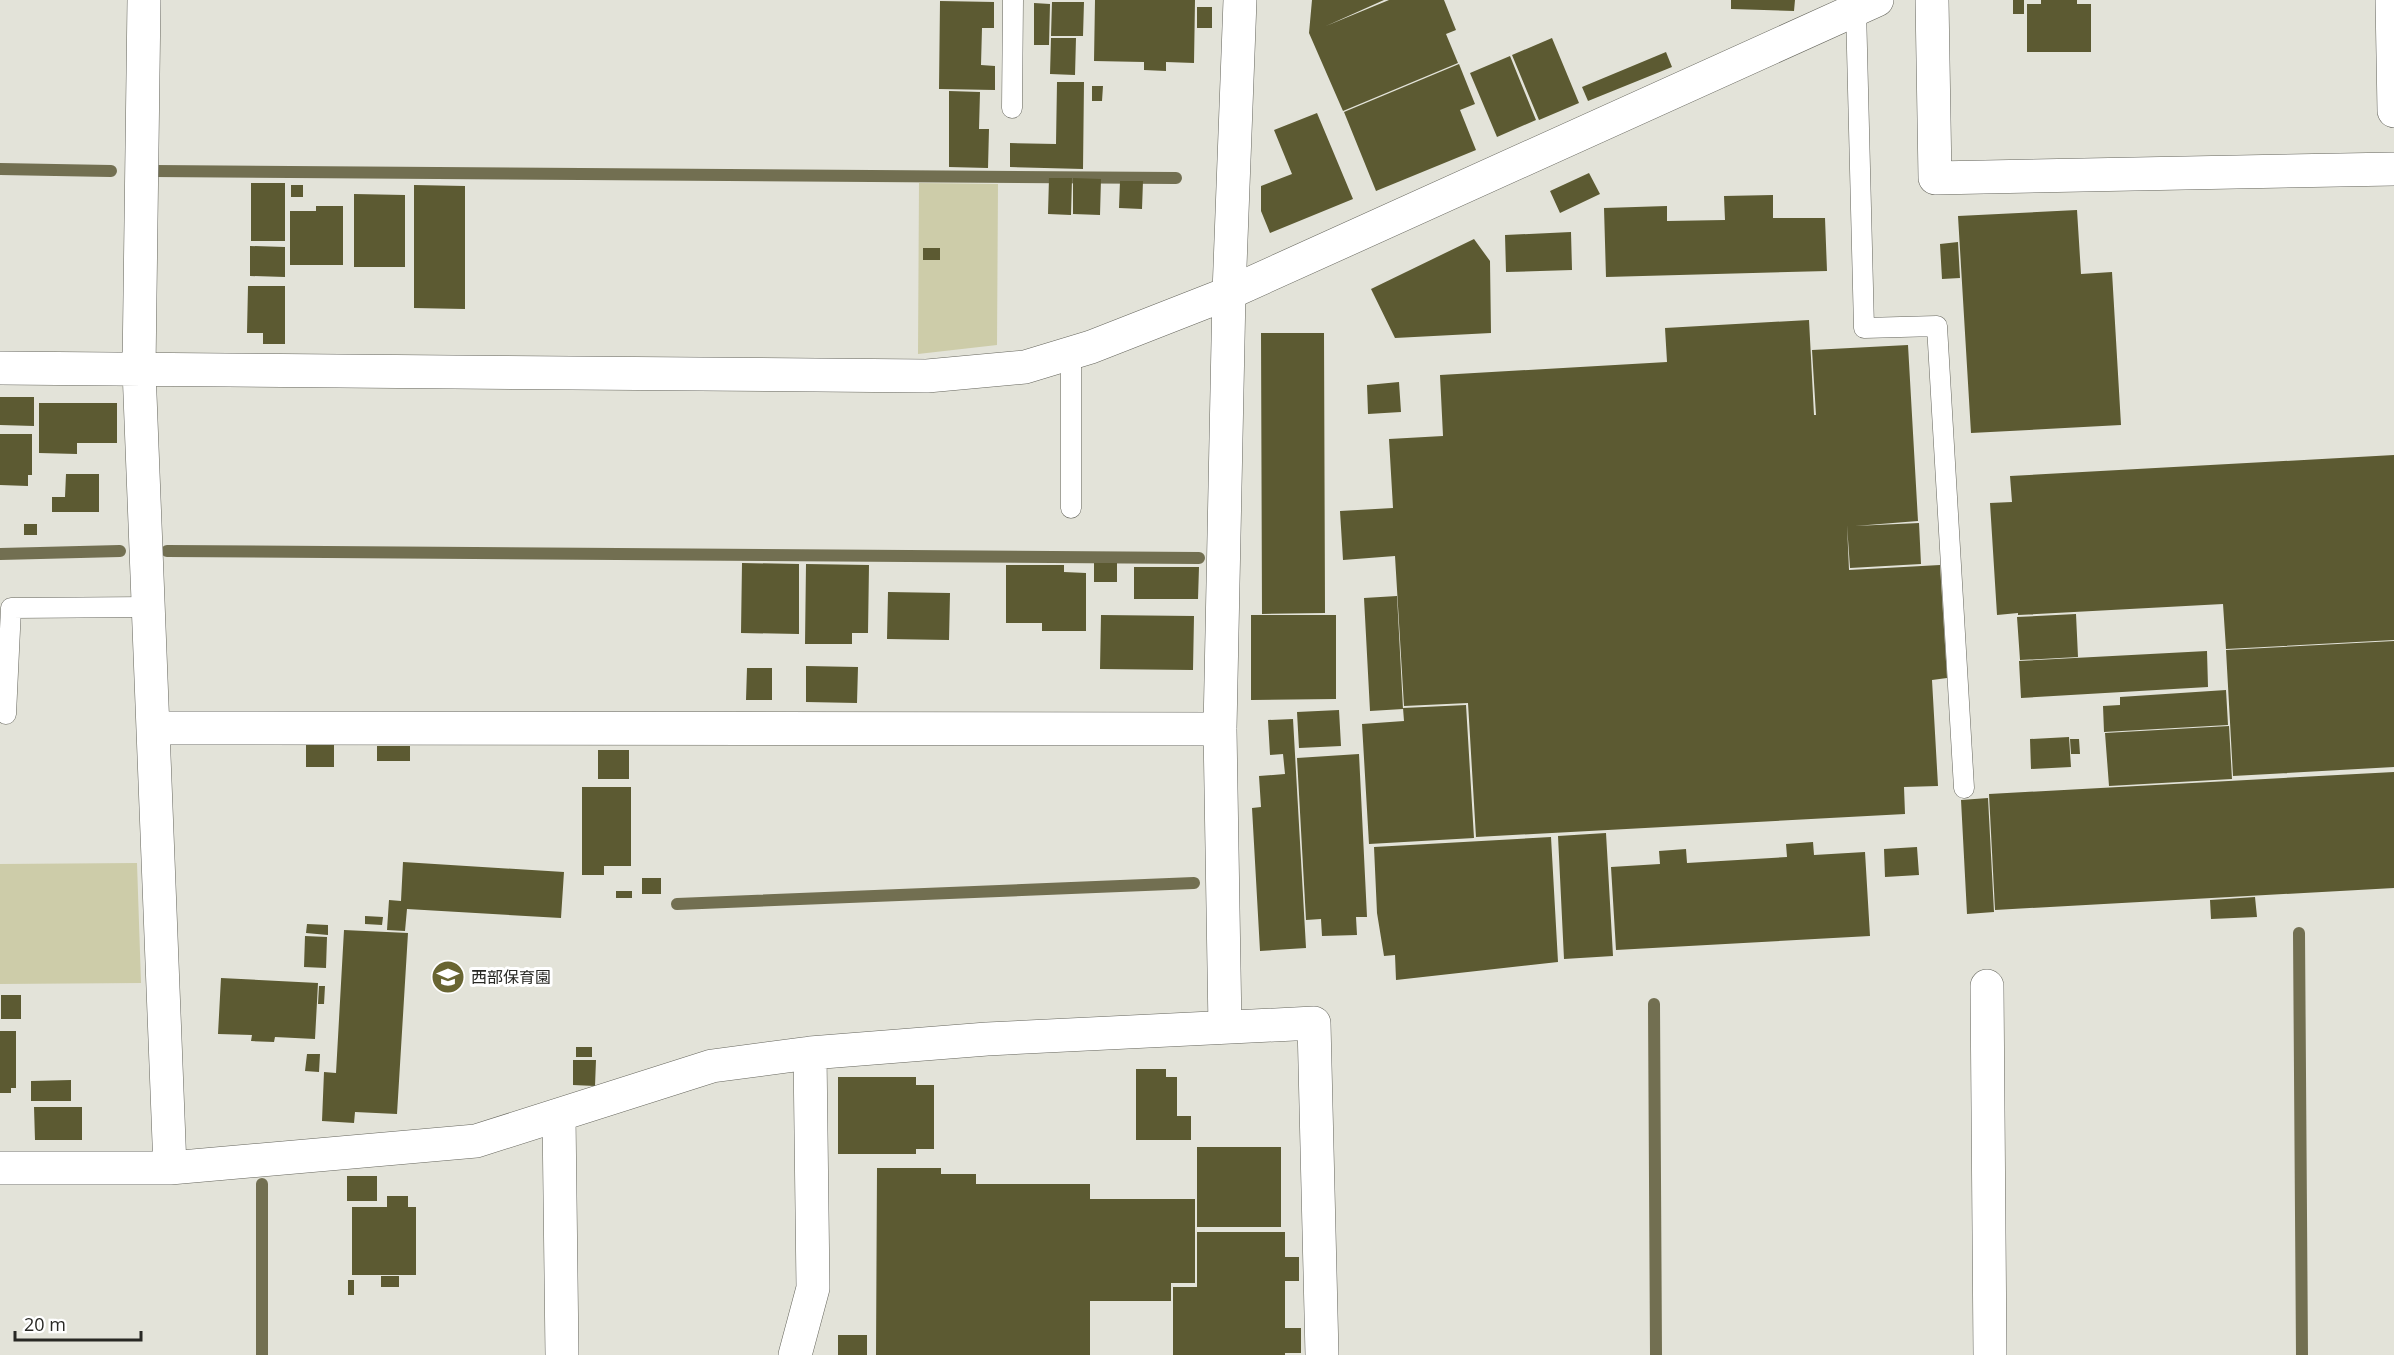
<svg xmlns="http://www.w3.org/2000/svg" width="2394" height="1355" viewBox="0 0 2394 1355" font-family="'Open Sans','Noto Sans JP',sans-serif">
<rect width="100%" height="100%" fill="#e3e3d9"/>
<path fill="#cdcca9" d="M919,183L998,184L997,345L918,354Z
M137,863L141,983L0,984V864Z"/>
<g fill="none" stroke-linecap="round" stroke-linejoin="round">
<path stroke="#726f51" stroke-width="12" d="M0,169L111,171
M155,171L1176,178
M167,551L1199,558
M0,554L120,551
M677,904L1194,883
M2299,933L2302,1355
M1654,1004L1656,1355
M262,1184V1355"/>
</g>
<path fill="#5c5a32" d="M1095,0H1195L1194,63L1166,62V71L1144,70V62L1094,61Z
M1312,0H1384L1326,26L1389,0H1444L1456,30L1446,34L1458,63L1343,111L1309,33Z
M1731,0H1795L1794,11L1731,9Z
M2013,0H2024V14H2013Z
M2041,0H2077V4H2091V52H2027V4H2041Z
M940,1L994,2V28H982L981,65L995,66V90L939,89Z
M1052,2H1084L1083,36H1051Z
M1034,3L1050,4L1049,45H1034Z
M1197,7H1212V28H1197Z
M1051,38H1076L1075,75L1050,74Z
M1552,38L1579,103L1539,120L1512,55Z
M1666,52L1672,67L1588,101L1582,87Z
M1510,56L1536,120L1497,137L1470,73Z
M1459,64L1475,104L1460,110L1476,150L1376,191L1344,112Z
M1057,82H1084L1083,169L1010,167V143L1056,144Z
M1092,86H1103L1102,101H1092Z
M949,91L980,92L979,129H989L988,168L949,167Z
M1317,113L1353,199L1270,233L1261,211V186L1292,174L1274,130Z
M1589,173L1600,194L1560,213L1550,191Z
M1049,178H1072L1071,215L1048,214Z
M1073,178L1101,179L1100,215L1073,214Z
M1120,181H1143L1142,209L1119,208Z
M251,183H285V241H251Z
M291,185H303V197H291Z
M414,185L465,186V309L414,308Z
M354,194L405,195V267H354Z
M1773,195V218H1825L1827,271L1606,277L1604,208L1667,206V221L1725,220L1724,196Z
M316,206H343V265H290V211H316Z
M2077,210L2081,274L2112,272L2121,425L1971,433L1958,216Z
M1571,232L1572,270L1506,272L1505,235Z
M1474,239L1490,261L1491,333L1395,338L1371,289Z
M1958,242L1960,278L1942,279L1940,244Z
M250,246L285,247V277L250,276Z
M923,248H940V260H923Z
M248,286H285V344H263V333H247Z
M1809,320L1814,415H1816L1812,350L1908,345L1918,521L1855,526L1919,523L1921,564L1850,568L1847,525L1849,570L1940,565L1947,678L1932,680L1938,786L1904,787L1905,814L1476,837L1468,703L1404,706L1395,556L1343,560L1340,511L1393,508L1389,439L1443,436L1440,375L1667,362L1665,328Z
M1261,333H1324L1325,613L1262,614Z
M1399,382L1401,412L1368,414L1367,385Z
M0,397H34V426L0,425Z
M39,403H117V443H77V454L39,453Z
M0,434H32V475H28V486L0,485Z
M2394,455V640L2226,649L2223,604L2018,615V613L1997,615L1990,503L2012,502L2010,476Z
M66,474H99V512H52V497H65Z
M24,524H37V535H24Z
M742,563L799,564V634L741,633Z
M1094,563H1117V582H1094Z
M806,564L869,565L868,633H852V644H805Z
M1006,565H1064V572L1086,573V631H1042V623H1006Z
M1134,567H1199L1198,599H1134Z
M888,592L950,593L949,640L887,639Z
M1397,596L1403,709L1370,711L1364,598Z
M2076,614L2078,657L2020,660L2017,617Z
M1101,615L1194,616L1193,670L1100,669Z
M1251,615H1336V699L1251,700Z
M2394,641V767L2233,776L2226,650Z
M2207,651L2208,687L2021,698L2019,661Z
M806,666L858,667L857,703L806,702Z
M747,668H772V700H746Z
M2226,690L2228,725L2104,732L2103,706L2120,705V697Z
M1466,705L1474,838L1369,844L1362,724L1404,721L1403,708Z
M1339,710L1341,746L1299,748L1297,712Z
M1293,719L1306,948L1260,951L1252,808L1261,807L1259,776L1285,774L1283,754L1270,755L1268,720Z
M2229,726L2232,779L2109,786L2105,733Z
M2069,737L2071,767L2031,769L2030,739Z
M2070,739H2079L2080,754H2071Z
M306,740L334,741V767H306Z
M377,746H410V761H377Z
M598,750H629V779H598Z
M1359,754L1367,917H1356L1357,935L1322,936L1321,919L1306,920L1297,758Z
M2394,772V888L1995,910L1989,794Z
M582,787H631V866H604V875H582Z
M1988,798L1994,912L1967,914L1961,800Z
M1606,833L1613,956L1564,959L1558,836Z
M1551,837L1558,962L1396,980L1395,955L1384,956L1377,913L1374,847Z
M1813,842L1814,855L1865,852L1870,936L1616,950L1611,867L1660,864L1659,851L1686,849L1687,863L1787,857L1786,844Z
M1917,847L1919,875L1885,877L1884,849Z
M403,862L564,872L561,918L407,909L405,931L387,930L389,900L401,901Z
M642,878H661V894H642Z
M616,891H632V898H616Z
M2255,897L2257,917L2211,919L2210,900Z
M365,916L383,917L382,925L365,924Z
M307,924L328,925V935L306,933Z
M344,930L408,933L397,1114L355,1112L354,1123L322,1121L324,1072L336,1073Z
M305,936L327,937L326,968L304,967Z
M221,978L318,983L315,1039L275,1037L274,1042L251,1041L252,1035L218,1034Z
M319,986H325L324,1004H318Z
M1,995H21V1019H1Z
M0,1031H16V1088H11V1093H0Z
M576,1047H592V1057H576Z
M307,1054H320L319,1072L305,1071Z
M573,1060H596L595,1086L573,1085Z
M1136,1069H1166V1077H1177V1116H1191V1140H1136Z
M838,1077H916V1085H934V1149H916V1154H838Z
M71,1080V1101H31V1081Z
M34,1107H82V1140H35Z
M1197,1147H1281V1227H1197Z
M877,1168H941V1174H976V1184H1090V1199H1195V1283H1171V1301H1090V1355H876Z
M347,1176H377V1201H347Z
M387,1196H408V1207H416V1275H352V1207H387Z
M1197,1232H1285V1257H1299V1281H1285V1328H1301V1353H1285V1355H1173V1287H1197Z
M381,1276H399V1287H381Z
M348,1280H354V1295H348Z
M838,1335H867V1355H838Z"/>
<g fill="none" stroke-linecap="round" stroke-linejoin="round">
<g stroke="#65655c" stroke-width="21">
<path id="lane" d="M1856,9L1864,328L1937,326L1964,788
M1012,108L1013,0
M1071,354V508
M6,714L11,608L149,607"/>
</g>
<g stroke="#65655c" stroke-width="34">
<path id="street" d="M144,0L139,369L170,1168
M1932,0L1935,178L2394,169
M2392,0L2394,111
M0,368L927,376L1025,367L1091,347L1229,293
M153,728L1220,729
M1987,986L1990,1355
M1225,1027L1220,729L1229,293L1240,0
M559,1116L562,1355
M0,1168H170L476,1141L712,1066L810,1053L987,1039L1314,1023L1322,1355
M795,1355L813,1288L810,1053"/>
</g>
<g stroke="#65655c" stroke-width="34">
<path id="secondary" d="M1229,293L1877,0"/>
</g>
<use href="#lane" stroke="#fff" stroke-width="20"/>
<use href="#street" stroke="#fff" stroke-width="33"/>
<use href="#secondary" stroke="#fff" stroke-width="33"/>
</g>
<defs>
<g id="school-disc" transform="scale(1.725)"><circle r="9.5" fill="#696532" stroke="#fff"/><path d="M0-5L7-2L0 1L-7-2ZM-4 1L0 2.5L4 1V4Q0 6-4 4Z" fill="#fff"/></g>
</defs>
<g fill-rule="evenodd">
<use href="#school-disc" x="448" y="977"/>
</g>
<g text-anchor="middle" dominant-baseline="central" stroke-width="6" stroke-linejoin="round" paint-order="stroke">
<g font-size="16" fill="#282824" stroke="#fff" text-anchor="start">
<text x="471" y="977">西部保育園</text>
</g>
</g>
<path d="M15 1331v9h126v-9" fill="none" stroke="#282824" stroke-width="3"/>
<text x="24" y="1331" font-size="18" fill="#282824" stroke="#ffffff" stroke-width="4.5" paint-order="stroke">20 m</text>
</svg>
